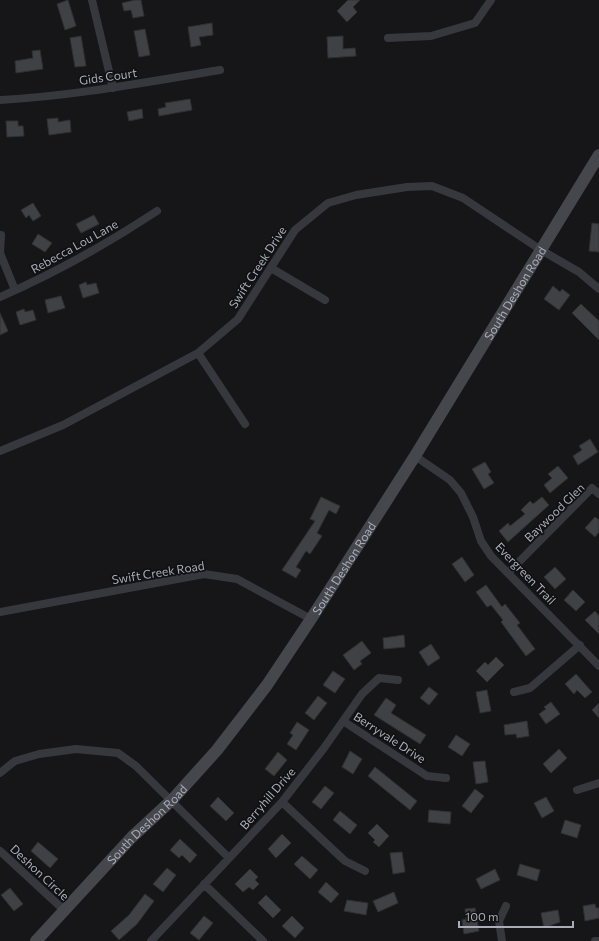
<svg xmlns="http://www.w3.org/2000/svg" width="599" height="941" viewBox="0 0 599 941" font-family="Commissioner,sans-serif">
<rect width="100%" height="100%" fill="#161618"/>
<path fill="#404145" stroke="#303034" d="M68,0L76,26L65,30L57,4Z
M135,0H141L144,16L133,18L131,10L124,11L122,3Z
M348,0H360L353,7L357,12L347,22L337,11Z
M212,23L213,35L199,37L201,45L191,47L188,27Z
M145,29L150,55L139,57L134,31Z
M81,36L86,66L75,67L70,38Z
M343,36V49L355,48L356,56L328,58L327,37Z
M40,50L43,69L16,73L15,61L33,58L32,51Z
M190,99L192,110L159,116L158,109L166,107L165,103Z
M142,109L143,118L129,121L127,112Z
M58,118V122L70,120L71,132L49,135L47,119Z
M6,121H18V126H23L24,136L7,137Z
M33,203L41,216L33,221L29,215L26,218L21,210Z
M94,215L99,224L81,233L76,224Z
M592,223L599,224V252L589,251Z
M38,234L52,243L45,252L32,244Z
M86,282L87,285L96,283L99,293L83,298L79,285Z
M553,286L560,292L562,289L570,295L559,310L544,299Z
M61,296L65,308L48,313L45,300Z
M581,304L599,321V340L572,313Z
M24,309L25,312L33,310L36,320L20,325L16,312Z
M0,313L8,331L0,335Z
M590,439L598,452L578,465L573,456L582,450L579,446Z
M485,462L491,472L488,474L494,483L484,489L472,469Z
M558,466L568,478L550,493L544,485L552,478L548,474Z
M321,497L340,506L336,514L329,510L317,533L322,536L310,554L306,551L296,567L301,570L296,578L282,570L315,521L310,519Z
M542,497L549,505L508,542L499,531L508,523L510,526L525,514L521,510L530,501L533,504Z
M595,517L599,520V532L595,537L585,528Z
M462,557L474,575L465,582L452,564Z
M555,567L566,579L555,589L544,577Z
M486,585L502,607L505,604L520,623L517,625L535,649L526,656L501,622L503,620L491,605L487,607L476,592Z
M573,590L585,602L576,611L564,600Z
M595,611L599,616V634L585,620Z
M404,635L405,647L384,649L383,638Z
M362,641L371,653L360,661L362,664L354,670L343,655Z
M431,644L440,658L428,666L419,652Z
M496,657L504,665L487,682L476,671L485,662L488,665Z
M333,671L345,679L335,693L323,685Z
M576,674L592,692L585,698L577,690L574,694L565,684Z
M429,687L438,694L429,705L420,698Z
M487,690L491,711L480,713L476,692Z
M318,696L327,703L314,720L305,713Z
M386,698L396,705L391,713L426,735L420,744L374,715Z
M551,702L560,714L546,724L539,714L546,709L544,707Z
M599,703V718L592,710Z
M527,721L529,736L517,738L516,734L505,735L504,725Z
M297,722L309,730L296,750L287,744L293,735L290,733Z
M456,735L470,744L462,756L448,747Z
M559,749L567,758L551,773L543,764Z
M350,751L362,759L353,774L342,767Z
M278,752L287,760L274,776L265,769Z
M485,761L488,782L476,784L473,762Z
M375,767L417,801L410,810L368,776Z
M325,786L334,793L321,809L312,802Z
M475,789L484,796L471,813L462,806Z
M218,797L234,813L226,821L210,806Z
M546,797L554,811L542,818L534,803Z
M429,810L451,812L450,824L428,822Z
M340,811L357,825L350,834L333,820Z
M565,820L581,825L577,838L561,833Z
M377,824L389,836L379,847L373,842L375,840L368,833Z
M282,834L291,843L276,858L268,849Z
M180,839L197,855L190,863L182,855L179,858L170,850Z
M38,842L58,859L50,868L31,851Z
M402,852L405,872L393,874L390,853Z
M302,856L318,870L310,879L294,864Z
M520,864L540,870L537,881L517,875Z
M167,868L176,875L163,892L153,884Z
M250,869L258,877L255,880L259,884L253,890L249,887L243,892L235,884Z
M495,869L500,880L481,889L476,879Z
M326,882L339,894L331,903L318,892Z
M10,888L23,904L14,911L1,895Z
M394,892L398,903L378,912L373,901Z
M145,894L154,901L137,924L119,940L111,931L129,915Z
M266,895L281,910L273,918L258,903Z
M347,900L368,903L366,915L344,911Z
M595,904L596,908H599V918L585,921L583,906Z
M475,908L479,931L464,934L462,920L466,919L465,909Z
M558,910L560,922L544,928L541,913Z
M204,916L213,923L199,940L190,933Z
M292,916L304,928L295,938L282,926Z"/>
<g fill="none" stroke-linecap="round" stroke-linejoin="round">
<path stroke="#37383d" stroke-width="8" d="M92,0L113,88
M388,38L431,36L475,23L491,0
M0,100C74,96 147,82 220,70
M1,235L0,253L15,290
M271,268L325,300
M0,297C55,273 107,244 157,211
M198,353L245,424
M0,451L63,425L198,353L238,319L295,230L328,203L356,195L407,187L432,186L463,198L541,250L579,272L599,289
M415,456L450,480L461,493L473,517L481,541L491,556L599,666
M508,573L592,488L599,494
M0,612L204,574L237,579L311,619
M514,692L530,688L580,645
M343,721L427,776L446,778
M0,773L15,761L39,754L76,749L118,753L136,766L229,858
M577,790L599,783
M282,802L345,861L365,871
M0,851L65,911
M204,884L263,941
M151,941L282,802L324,748L362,694L379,678L398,680
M502,941L499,921L506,906
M595,941H599"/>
<path stroke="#45474d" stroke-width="12" id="s1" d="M36,941L132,837L172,800L217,750L267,685L311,619L415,456L599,155"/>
</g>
<g text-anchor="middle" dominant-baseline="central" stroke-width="3.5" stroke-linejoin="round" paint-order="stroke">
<g font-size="12" fill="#a8adb8" stroke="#111113">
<text transform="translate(108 76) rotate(-8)">Gids Court</text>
<text transform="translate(74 246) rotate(-29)">Rebecca Lou Lane</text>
<text transform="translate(257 267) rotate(-57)">Swift Creek Drive</text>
<text stroke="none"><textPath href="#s1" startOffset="809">South Deshon Road</textPath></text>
<text transform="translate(554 512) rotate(-44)">Baywood Glen</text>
<text stroke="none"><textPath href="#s1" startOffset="485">South Deshon Road</textPath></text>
<text transform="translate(158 572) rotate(-9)">Swift Creek Road</text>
<text transform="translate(526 573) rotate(46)">Evergreen Trail</text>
<text transform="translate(390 737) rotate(33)">Berryvale Drive</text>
<text transform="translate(267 798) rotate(-49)">Berryhill Drive</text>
<text stroke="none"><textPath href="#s1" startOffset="161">South Deshon Road</textPath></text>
<text transform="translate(40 872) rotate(43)">Deshon Circle</text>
</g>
</g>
<path d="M459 921v6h114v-6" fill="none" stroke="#a8adb8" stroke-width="2"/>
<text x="465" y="921" font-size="12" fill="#a8adb8" stroke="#111113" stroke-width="3" paint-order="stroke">100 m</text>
</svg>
